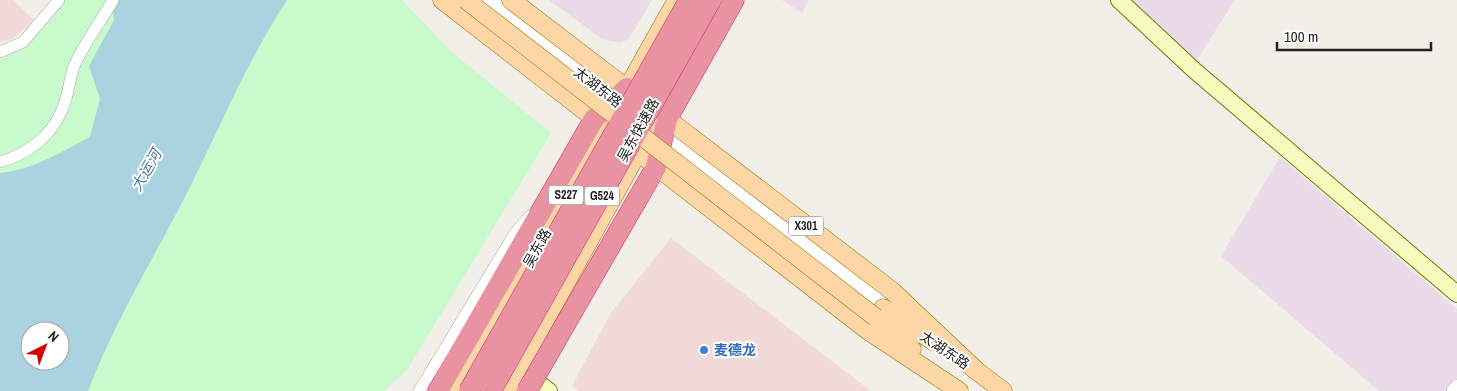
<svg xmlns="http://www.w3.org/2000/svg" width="1457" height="391" viewBox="0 0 1457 391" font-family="'Archivo Narrow','Noto Sans SC',sans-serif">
<rect width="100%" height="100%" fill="#f2efe9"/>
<path fill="#f2dad9" d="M0,0H13L34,20L12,39L0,42Z
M671,238L871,391H579L572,386L610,314Z"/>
<path fill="#ebdbe8" d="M549,0H652L629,39L620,43L602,39Z
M782,0H809L802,13Z
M1131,0H1235L1195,63Z
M1280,157L1457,309V391H1379L1221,256Z"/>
<path fill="#c8facc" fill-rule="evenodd" d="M66,0H402L454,54L551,133L407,370L384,391H0V59C31,49 47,24 66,0ZM30,331H60V361H30Z"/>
<path fill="#aad3df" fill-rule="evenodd" d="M119,0H287C247,61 219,130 186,195C153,259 114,323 88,391H0V173C33,170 61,152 90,137L100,99L89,66L114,20L112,11ZM30,331H60V361H30Z"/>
<path fill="#fff" d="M448,0H500L886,299L867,324Z"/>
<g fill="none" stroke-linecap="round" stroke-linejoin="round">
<g stroke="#a9a9a9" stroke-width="12">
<path id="street" d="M0,52L23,42L59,0
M0,162C27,154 51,137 62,110C68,97 69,83 73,69C79,51 103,18 113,0
M419,391L515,233L530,216
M1452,391L1457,385"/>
</g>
<g stroke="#707d05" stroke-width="18">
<path id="secondary" d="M1119,0L1194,70L1457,294
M525,373L549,391"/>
</g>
<g stroke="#a06b00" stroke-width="19">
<path id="primary" d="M442,0L867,330L959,391
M511,0L638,97
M658,112L891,290L978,372
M883,308L933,341
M875,317L912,349
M969,365L1003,391
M457,391L677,0
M506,391L664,105"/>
</g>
<g stroke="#dc2a67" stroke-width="21">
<path id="highway" d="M574,309L656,167L667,119L734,0
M438,391L594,119L627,88"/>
</g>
<use href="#street" stroke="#fff" stroke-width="11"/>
<use href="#secondary" stroke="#f7fabf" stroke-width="16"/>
<use href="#primary" stroke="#fcd6a4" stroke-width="18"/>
<use href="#highway" stroke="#e892a2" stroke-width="20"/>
<g stroke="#a06b00" stroke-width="19" stroke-linecap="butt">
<path id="primary-bridge" d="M466,0L875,317"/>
</g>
<g stroke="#dc2a67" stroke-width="21" stroke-linecap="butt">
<path id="highway-bridge" d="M469,391L689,0
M491,391L711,0
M527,391L574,309"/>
</g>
<use href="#primary-bridge" stroke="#fcd6a4" stroke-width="18"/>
<use href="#highway-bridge" stroke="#e892a2" stroke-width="20"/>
</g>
<circle fill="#3f7fe0" stroke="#fff" stroke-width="2" cx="704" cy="350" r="5"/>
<g text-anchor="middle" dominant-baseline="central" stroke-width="4" stroke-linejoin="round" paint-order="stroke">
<g fill="#fff" stroke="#646464" stroke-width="1">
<rect x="548.5" y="185.5" width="35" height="19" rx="4"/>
<rect x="584.5" y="186.5" width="35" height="19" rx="4"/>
<rect x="788.5" y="216.5" width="35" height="19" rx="4"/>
</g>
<g font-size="12" font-weight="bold" fill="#222">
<text x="566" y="195">S227</text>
<text x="602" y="196">G524</text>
<text x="806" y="226">X301</text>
</g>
<g font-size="14" fill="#222" stroke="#fff">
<text transform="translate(598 87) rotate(38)">太湖东路</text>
<text transform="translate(638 130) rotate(-61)">吴东快速路</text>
<text transform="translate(537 248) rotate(-61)">吴东路</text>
<text transform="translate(945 350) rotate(34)">太湖东路</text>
</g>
<g font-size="14" font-weight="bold" fill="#366cbe" stroke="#fff" text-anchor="start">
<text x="714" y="350">麦德龙</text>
</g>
<g font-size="15" font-style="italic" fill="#4a7aab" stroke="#fff">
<text transform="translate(146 170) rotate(-60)">大运河</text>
</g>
</g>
<g transform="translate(45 346) rotate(42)"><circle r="24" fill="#ffffff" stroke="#a7a7a7"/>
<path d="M0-4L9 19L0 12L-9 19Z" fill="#d40000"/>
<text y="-8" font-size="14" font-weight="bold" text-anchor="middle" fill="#222222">N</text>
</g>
<path d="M1277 42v8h154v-8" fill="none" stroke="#222222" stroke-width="2.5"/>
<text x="1284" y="42" font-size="15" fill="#222222" stroke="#ffffff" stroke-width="4" paint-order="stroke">100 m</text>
</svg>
